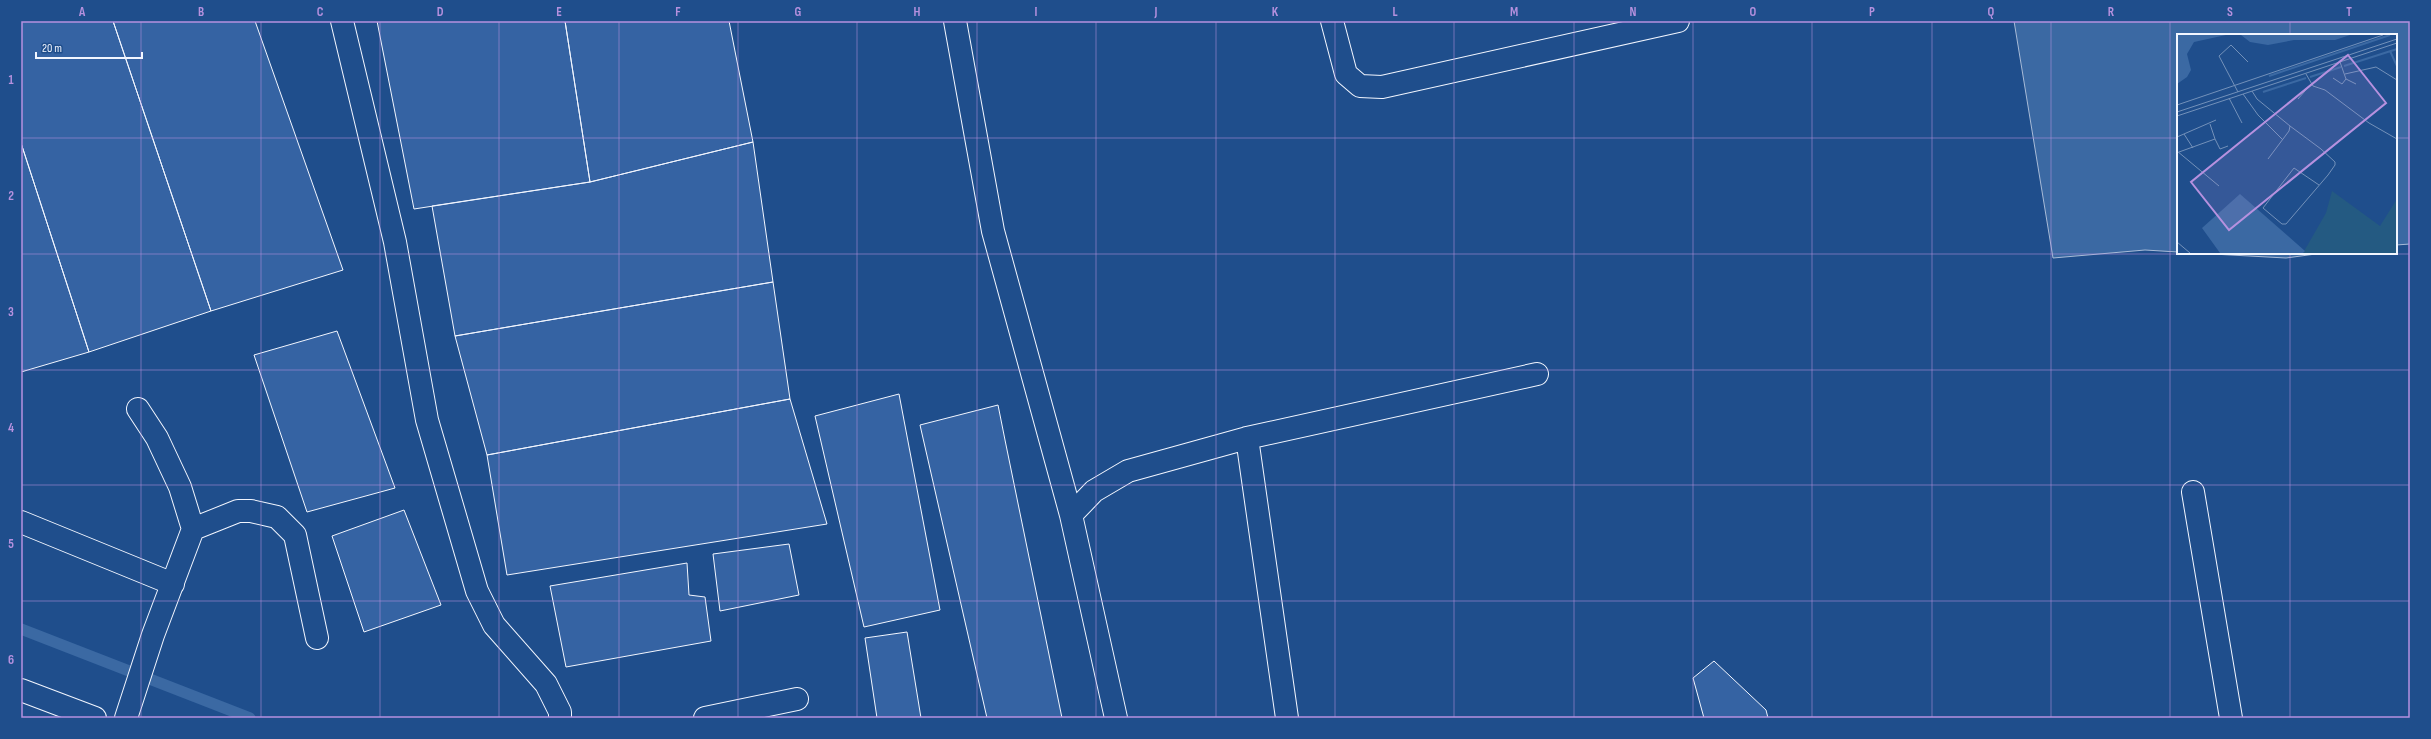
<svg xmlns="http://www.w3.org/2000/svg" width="2431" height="739" viewBox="0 0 2431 739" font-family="'Sofia Sans Condensed',sans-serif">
<rect width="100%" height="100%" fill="#1f4e8c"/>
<path fill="#3b69a3" stroke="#a8bbd7" d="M2014,21H2410V244L2396,245V35H2178V252L2145,250L2053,258Z
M2194,253H2323L2286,258Z"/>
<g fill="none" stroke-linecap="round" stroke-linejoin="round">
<path stroke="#3b69a3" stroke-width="11" d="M21,629L250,718"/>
</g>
<path fill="#3563a3" stroke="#f2f6ff" d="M21,21H113L211,311L89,352L21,143Z
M113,21H255L343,270L211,311Z
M377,21H565L590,182L414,209Z
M565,21H729L753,142L590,182Z
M753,142L773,282L455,336L432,206L590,182Z
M21,143L89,352L21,372Z
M773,282L790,399L487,455L455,336Z
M337,331L395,488L307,512L254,355Z
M899,394L940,610L864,627L815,416Z
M790,399L827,524L507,575L487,455Z
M998,405L1005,440L1062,718H987L920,425Z
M404,510L441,605L364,632L332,536Z
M789,544L799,595L720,611L713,554Z
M687,563L689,595L705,597L711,641L566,667L550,586Z
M907,632L921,718H877L865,638Z
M1714,661L1766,710L1768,718H1704L1693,678Z"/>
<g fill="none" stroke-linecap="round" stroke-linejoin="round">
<g stroke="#f2f6ff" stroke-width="24">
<path id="minor" d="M342,21L395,242L427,420L477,591L494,625L546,684L560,712V718
M955,21L993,231L1071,515
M1332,21L1346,74L1360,86L1382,87L1678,21
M1247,438L1287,718
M2193,492L2231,718
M21,522L173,584
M193,529L238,511H251L277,517L295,535L317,638
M126,718L153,635L193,529L180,487L157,438L138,409
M705,718L797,699
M1116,718L1071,515L1094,491L1128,471L1247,438L1537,374"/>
</g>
<g stroke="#f2f6ff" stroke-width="24">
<path id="highway" d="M21,690L95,718"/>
</g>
<use href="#minor" stroke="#1f4e8c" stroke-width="22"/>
<use href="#highway" stroke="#1f4e8c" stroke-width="22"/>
</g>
<path fill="none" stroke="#b691df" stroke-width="1" stroke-opacity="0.55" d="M141,21V718M261,21V718M380,21V718M499,21V718M619,21V718M738,21V718M857,21V718M977,21V718M1096,21V718M1216,21V718M1335,21V718M1454,21V718M1574,21V718M1693,21V718M1812,21V718M1932,21V718M2051,21V718M2170,21V718M2290,21V35M21,138H2178M2396,138H2410M2290,253V718M21,254H2410M21,370H2410M21,485H2410M21,601H2410"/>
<g transform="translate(2177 34)">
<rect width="220" height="220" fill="#1f4e8c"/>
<path d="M155,157L203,192L220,165V219H126L149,179Z" fill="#245a82"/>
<path d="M0,1H49L17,8L10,20L14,36L10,43L0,50ZM64,1H173L158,6H117L91,11L73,8ZM63,160L128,217L126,219H43L25,194Z" fill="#3b69a3"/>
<path fill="none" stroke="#3b69a3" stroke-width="2" d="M213,17L220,32M167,32L220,15M92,42L213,1M133,43L164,33M86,58L129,44"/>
<path fill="none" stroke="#7391ba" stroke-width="1" d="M163,28L169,45L179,50M129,40L136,52L148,56L192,89L220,105M168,40L199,33L220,46M156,44L165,50L169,45M75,57L80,65L113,92L112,97L91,125M61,58L42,22L54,11L71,28M66,60L81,81L106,106M52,64L65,89M121,65L134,50M0,71L206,1M0,78L220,5M0,82L220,9M113,92L144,115L158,128V131L151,141L109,190H105L86,174L117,134L142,151M7,100L16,114M0,103L39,86M38,105L43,115L51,112M0,117L42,152M2,118L38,105L33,90M0,208L13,219"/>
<path fill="#b691df" fill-opacity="0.15" stroke="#b691df" stroke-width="2" d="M171,21L209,69L52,196L14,148Z"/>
<rect width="220" height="220" fill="none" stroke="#f2f6ff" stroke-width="2"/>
</g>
<rect width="2431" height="739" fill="none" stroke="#1f4e8c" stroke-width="44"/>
<path d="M36 52v6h106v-6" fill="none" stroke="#f2f6ff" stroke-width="2"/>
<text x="42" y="52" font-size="12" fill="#f2f6ff" stroke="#1f4e8c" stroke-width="3" paint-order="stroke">20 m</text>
<rect x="22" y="22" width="2387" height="695" fill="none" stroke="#b691df" stroke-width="1.5"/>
<g font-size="13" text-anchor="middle" font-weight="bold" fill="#b691df">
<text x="82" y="16">A</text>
<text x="201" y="16">B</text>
<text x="320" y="16">C</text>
<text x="440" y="16">D</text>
<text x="559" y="16">E</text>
<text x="678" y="16">F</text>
<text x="798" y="16">G</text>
<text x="917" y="16">H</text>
<text x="1036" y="16">I</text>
<text x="1156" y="16">J</text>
<text x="1275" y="16">K</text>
<text x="1395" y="16">L</text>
<text x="1514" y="16">M</text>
<text x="1633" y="16">N</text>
<text x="1753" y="16">O</text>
<text x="1872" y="16">P</text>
<text x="1991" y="16">Q</text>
<text x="2111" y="16">R</text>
<text x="2230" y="16">S</text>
<text x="2349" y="16">T</text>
<text x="11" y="84">1</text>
<text x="11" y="200">2</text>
<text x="11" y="316">3</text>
<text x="11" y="432">4</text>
<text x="11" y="548">5</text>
<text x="11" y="664">6</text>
</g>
</svg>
